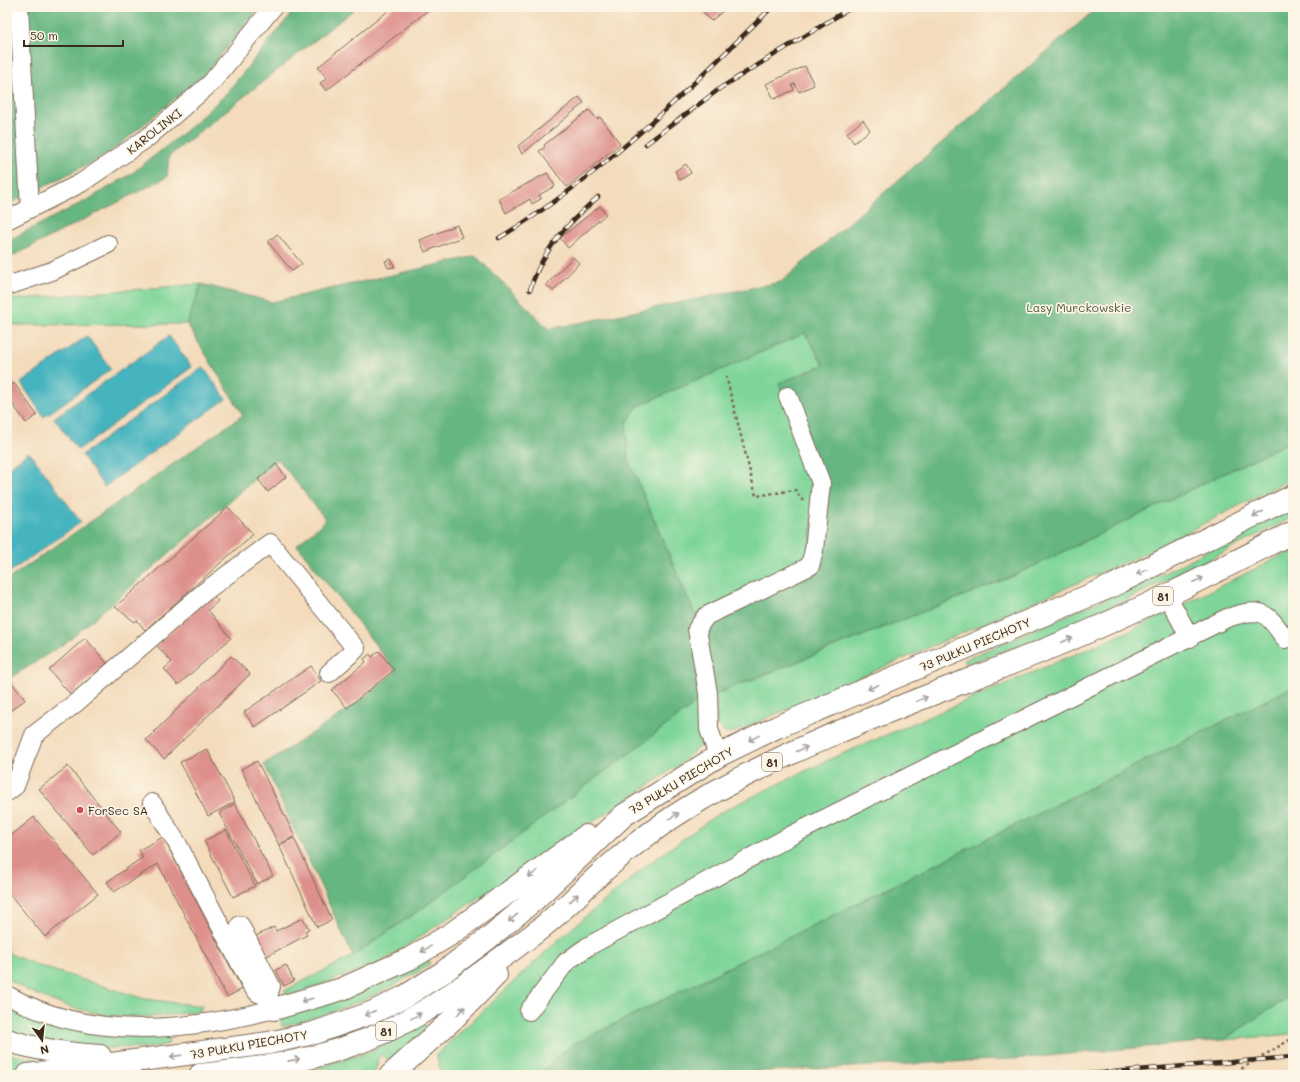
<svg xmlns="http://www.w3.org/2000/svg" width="1300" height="1082" viewBox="0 0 1300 1082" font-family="Mali,sans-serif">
<rect width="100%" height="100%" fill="#fcf5e5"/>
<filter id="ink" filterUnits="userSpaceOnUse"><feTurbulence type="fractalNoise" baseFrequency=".025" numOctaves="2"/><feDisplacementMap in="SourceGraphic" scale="8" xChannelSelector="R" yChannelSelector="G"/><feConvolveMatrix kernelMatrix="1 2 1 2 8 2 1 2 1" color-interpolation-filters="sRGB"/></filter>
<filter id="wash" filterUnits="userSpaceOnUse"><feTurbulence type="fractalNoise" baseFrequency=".012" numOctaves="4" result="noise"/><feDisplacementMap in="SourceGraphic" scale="16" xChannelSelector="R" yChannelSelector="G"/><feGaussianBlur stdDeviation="0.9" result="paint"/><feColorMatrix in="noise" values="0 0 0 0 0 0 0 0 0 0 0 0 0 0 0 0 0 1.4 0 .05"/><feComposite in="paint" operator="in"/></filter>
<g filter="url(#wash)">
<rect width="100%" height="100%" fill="#f3dbbb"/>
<path fill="#7ed59a" stroke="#5c805c" d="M201,284L187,324L7,325V300Z
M805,333L824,365L816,498L808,560L695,615L628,459L626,424L638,406Z
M1293,440V478L1144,554L737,731L726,734L716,724V694L1011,577Z
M1293,507V517L1185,572L1048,636L966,664L964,660L1164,573Z
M1293,550V687L568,1047L539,1075H440L441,1071L436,1055L557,941L647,865L719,813L830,759L1134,629Z
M700,700L704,742L679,765L380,963L289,996L284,991L353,956L424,907Z
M7,950L10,954L39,966L145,999L202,1006L200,1011C181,1013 161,1017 142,1017C95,1018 47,1003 7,979Z
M427,957L430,963C423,970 414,974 405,979C366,1002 325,1015 282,1027L280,1015Z
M1293,994V1034L1223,1040Z
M7,1008L51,1024L92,1033L137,1037L164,1035L169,1038L168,1044L155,1047L81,1049L7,1033Z
M424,1024L428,1028L389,1061L381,1055L378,1058L376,1070L371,1075H287L313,1070L368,1052Z
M7,1052L18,1056L62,1062L7,1070Z"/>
<path fill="#66b682" stroke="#507050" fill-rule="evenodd" d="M7,7H260L206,73L108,154L7,205V173L9,172L7,166Z
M297,7H357L169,156L167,177L7,259V241L91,198L131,174L182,134L224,96Z
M1098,7H1293V440L1011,577L700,700L424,907L353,956L264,764L348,710L396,671L297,545L326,520L278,459L67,642L7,680V580L243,415L187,324L201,284L272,302L476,256L549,329L781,282ZM805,333L824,365L779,383L816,498L808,560L695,615L628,459L626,424L638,406Z
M1293,687V994L1223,1040L1014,1059L684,1075H539L568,1047Z"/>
<path fill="#45b4bf" stroke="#406f6e" d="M87,336L111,369L44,417L21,383Z
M169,336L192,367L78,450L54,418Z
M203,367L226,399L104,487L82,455Z
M29,452L81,522L7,574V469Z"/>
<g id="blocks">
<path fill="#dd8f8c" d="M393,7H432L326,91L320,83L327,78L318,67Z
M699,7H728L711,21Z
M805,66L814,85L799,92L795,84L792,85L794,90L774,99L766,84Z
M579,97L584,103L522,154L518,146Z
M589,110L597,119L600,117L614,135L620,144L567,187L539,151L545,147L544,145Z
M863,120L870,130L854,143L847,133Z
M686,164L691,173L680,180L675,171Z
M547,173L555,186L539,195L541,199L532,204L530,199L506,213L499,199Z
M600,206L606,214L568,248L560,238Z
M457,225L462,237L425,252L420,240Z
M277,234L302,264L292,271L268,242Z
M573,257L579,263L553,291L546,285Z
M391,259L395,267L388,268L385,261Z
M14,383L37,415L26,423L7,396V388Z
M276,464L286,477L268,492L258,479Z
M228,507L253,534L145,630L137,620L135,622L115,607Z
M212,595L218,601L208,610L231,638L178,685L164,669L172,662L156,645Z
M85,638L107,663L71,695L49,670Z
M379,651L394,670L347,708L332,690L366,662L364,659L370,654L372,657Z
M231,656L250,674L164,759L146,740Z
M311,666L321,681L255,727L244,712Z
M10,680L25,700L7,713V683Z
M207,749L235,802L208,816L180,762Z
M7,755L14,765L7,770Z
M257,761L295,836L279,845L241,769Z
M68,766L121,832L93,855L39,789Z
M235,804L273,876L257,884L219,813Z
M34,817L98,894L45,937L7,891V839Z
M226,830L255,886L233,897L204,841Z
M163,837L242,989L227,997L158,864L114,892L107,882L143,857L139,850Z
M294,838L332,920L317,927L279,845Z
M303,918L309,929L305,931L307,935L265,957L256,936L274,927L276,931Z
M286,965L294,981L284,986L276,970Z"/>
</g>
</g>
<g filter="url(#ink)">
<use href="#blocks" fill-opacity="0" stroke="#7b6855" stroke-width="1"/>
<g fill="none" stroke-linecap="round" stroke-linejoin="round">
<g stroke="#7b6855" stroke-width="20">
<path id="minor" d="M19,7L30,208
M7,220L81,183L147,138L211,83L273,7
M7,286L52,271L108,244
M1167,595L1190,638
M718,756L709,729L708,693L697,629L706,616L810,566L814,550L821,483L788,396
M7,792L15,786L34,735L77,702L203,593L270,543L356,649L329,673
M240,925L271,986L268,997
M7,995C89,1042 187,1031 274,1009L268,997L258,993L252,986L177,843L152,803
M529,1011L566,962L587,947L792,835L1227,618C1261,607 1266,610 1285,639"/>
</g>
<g stroke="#7b6855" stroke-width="24">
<path id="major" d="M274,1009L342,989L411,958L451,934L586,836
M7,1040C37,1050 69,1054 100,1056
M28,1075L269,1043L314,1033L371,1013L404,997L442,973L486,940L533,901L624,815L718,756L777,727L1112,586L1293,496
M200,1075C251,1069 304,1063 352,1045C408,1026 455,993 501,958C516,947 532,936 546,924C570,904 591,881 615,861C646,834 680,811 716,791C821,733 936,694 1047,649C1131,615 1212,574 1293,532
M391,1075L454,1018L496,975"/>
</g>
<path stroke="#7b6855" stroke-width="2.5" stroke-dasharray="3 3" stroke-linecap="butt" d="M726,376L756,496L795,490L803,501
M1231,1075L1293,1038"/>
<use href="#minor" stroke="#fff" stroke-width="18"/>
<use href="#major" stroke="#fff" stroke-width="22"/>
<g stroke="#3b2a1e" stroke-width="4.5">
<path id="rail" d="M646,144L722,87L852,7
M499,238C602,176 687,91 772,7
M530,290C542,250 568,223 598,197
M1077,1075L1293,1057"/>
</g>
<use href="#rail" stroke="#fcf5e5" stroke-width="3" stroke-dasharray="9" stroke-linecap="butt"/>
</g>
<defs><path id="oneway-shaft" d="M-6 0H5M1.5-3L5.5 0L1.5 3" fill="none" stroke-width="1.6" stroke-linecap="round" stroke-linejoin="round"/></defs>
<g stroke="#a79f9a">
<use href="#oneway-shaft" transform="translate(1258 514) rotate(153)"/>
<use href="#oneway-shaft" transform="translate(1142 572) rotate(155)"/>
<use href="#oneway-shaft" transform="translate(1198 580) rotate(-25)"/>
<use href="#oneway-shaft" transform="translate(1067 640) rotate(-24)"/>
<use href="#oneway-shaft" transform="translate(873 687) rotate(157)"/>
<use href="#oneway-shaft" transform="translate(922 699) rotate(-22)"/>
<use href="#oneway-shaft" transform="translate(754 738) rotate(154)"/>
<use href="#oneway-shaft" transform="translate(802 749) rotate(-24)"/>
<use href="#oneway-shaft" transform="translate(674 816) rotate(-31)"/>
<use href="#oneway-shaft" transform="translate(533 874) rotate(144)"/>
<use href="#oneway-shaft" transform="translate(574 898) rotate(-43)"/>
<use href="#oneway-shaft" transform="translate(513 918) rotate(140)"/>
<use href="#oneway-shaft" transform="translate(426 949) rotate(149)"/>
<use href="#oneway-shaft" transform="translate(307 1000) rotate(164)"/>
<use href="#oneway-shaft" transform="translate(461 1011) rotate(-46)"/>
<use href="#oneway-shaft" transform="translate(370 1013) rotate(156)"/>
<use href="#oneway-shaft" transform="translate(416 1016) rotate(-29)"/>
<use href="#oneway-shaft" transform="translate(176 1056) rotate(173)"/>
<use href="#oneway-shaft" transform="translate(294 1060) rotate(-11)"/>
</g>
</g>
<circle fill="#d1495b" stroke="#fcf5e5" stroke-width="1.5" cx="80" cy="810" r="4"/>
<g text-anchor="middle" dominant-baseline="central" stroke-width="3.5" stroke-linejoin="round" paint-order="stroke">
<g fill="#fcf5e5" stroke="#75675a" stroke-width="1">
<rect x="1153" y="587" width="20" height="18" rx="3"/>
<rect x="762" y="753" width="20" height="18" rx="3"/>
<rect x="376" y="1022" width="20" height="18" rx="3"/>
</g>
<g font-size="11" font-weight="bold" fill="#3b2a1e">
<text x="1163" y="596">81</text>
<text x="772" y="762">81</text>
<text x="386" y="1031">81</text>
</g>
<g font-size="12" fill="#3b2a1e" stroke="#fcf5e5">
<text transform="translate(154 131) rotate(-38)">KAROLINKI</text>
<text transform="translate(975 644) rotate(-23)">73 PUŁKU PIECHOTY</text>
<text transform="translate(681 780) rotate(-31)">73 PUŁKU PIECHOTY</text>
<text transform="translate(249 1044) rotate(-10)">73 PUŁKU PIECHOTY</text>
</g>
<g font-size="12" fill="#4c553d" stroke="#fcf5e5">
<text x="1079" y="307">Lasy Murckowskie</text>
</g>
<g font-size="12" fill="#3b2a1e" stroke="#fcf5e5" text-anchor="start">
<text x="88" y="810">ForSec SA</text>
</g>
</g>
<rect width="1300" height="1082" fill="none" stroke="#fcf5e5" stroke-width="24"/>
<g transform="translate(42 1040) rotate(165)" stroke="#fcf5e5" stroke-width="3" paint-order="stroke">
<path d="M0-3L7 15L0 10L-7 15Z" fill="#3b2a1e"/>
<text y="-6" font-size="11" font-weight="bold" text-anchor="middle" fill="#3b2a1e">N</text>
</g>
<path d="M24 40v6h99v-6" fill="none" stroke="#3b2a1e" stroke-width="2"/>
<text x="30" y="40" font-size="12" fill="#3b2a1e" stroke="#fcf5e5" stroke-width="3" paint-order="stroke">50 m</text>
</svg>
